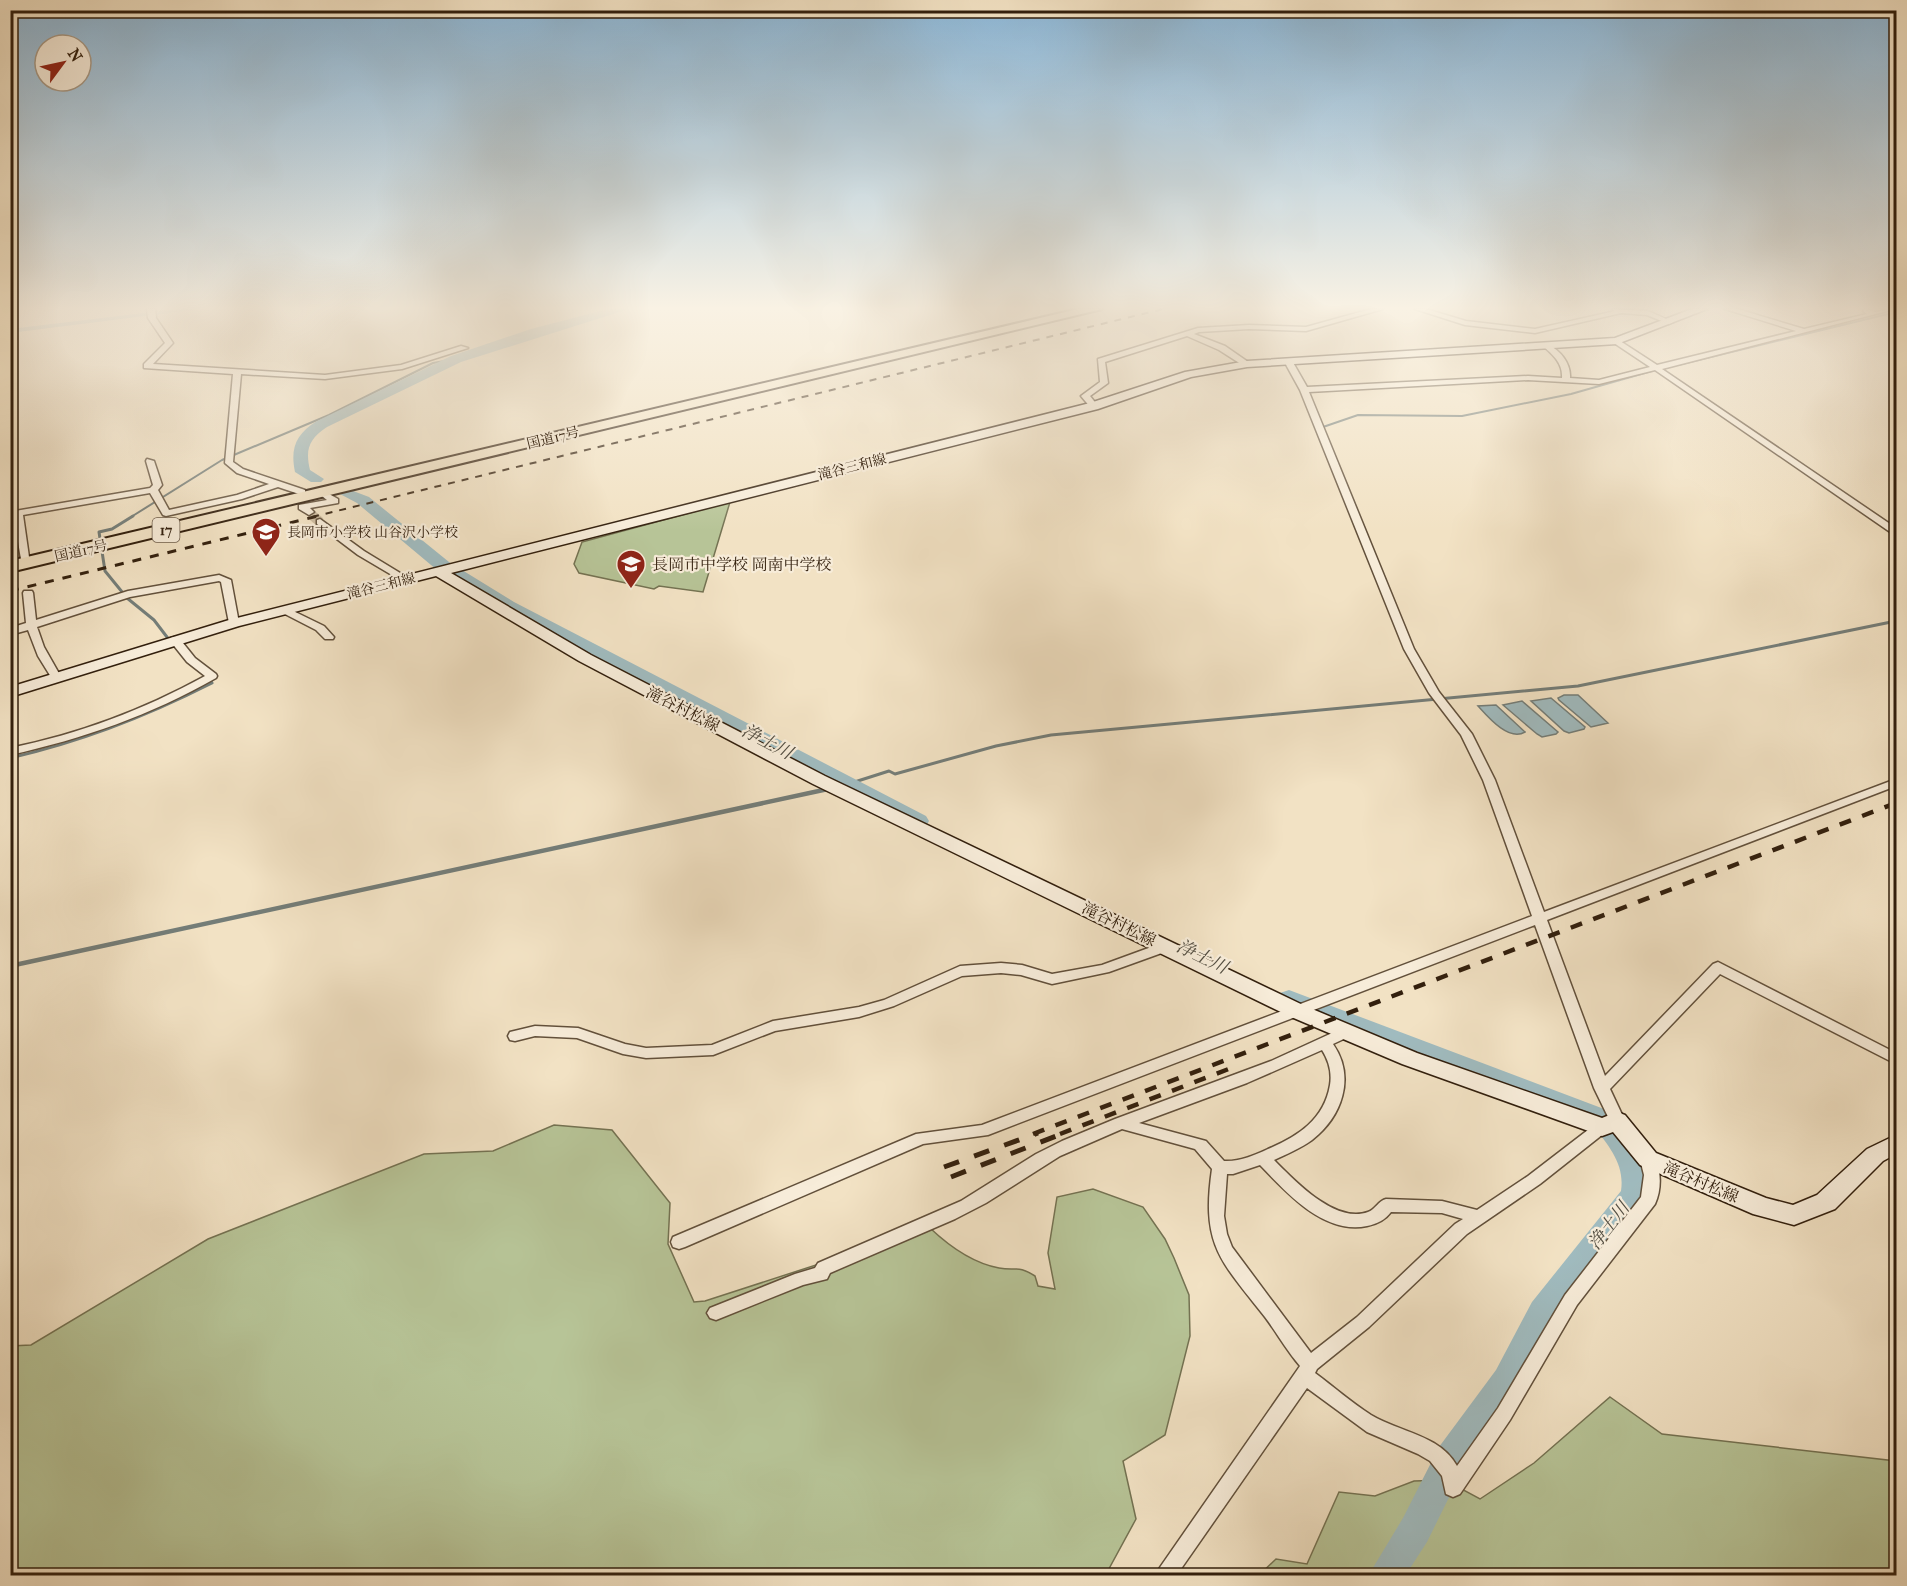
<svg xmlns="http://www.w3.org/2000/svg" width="1907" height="1586" viewBox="0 0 1907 1586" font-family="'IM FELL French Canon','Noto Serif JP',serif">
<rect width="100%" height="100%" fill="#f2e2c4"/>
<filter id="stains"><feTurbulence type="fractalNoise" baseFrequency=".00333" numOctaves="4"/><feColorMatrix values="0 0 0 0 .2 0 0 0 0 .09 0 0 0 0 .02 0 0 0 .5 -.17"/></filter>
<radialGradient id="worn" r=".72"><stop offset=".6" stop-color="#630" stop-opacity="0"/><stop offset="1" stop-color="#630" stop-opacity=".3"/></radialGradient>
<path fill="#b7c497" stroke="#747252" stroke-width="1.5" d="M730,502L703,592L659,586L654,589L579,573L574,564L582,542Z
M554,1125L612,1130L670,1203L668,1244L694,1302L705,1301L930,1228C949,1246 972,1263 999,1268C1016,1271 1018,1265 1035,1276L1038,1286L1055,1289L1048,1253L1057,1197L1093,1189L1143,1207L1165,1239L1174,1258L1189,1295L1190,1336L1165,1435L1123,1461L1136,1519L1105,1576L11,1575L10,1346L31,1345L208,1239L424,1154L493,1151Z
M1610,1397L1662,1434L1896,1461V1575L1258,1576L1276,1559L1307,1564L1339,1492L1375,1496L1414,1481L1445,1480L1480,1499L1534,1463Z"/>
<path fill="#a0bbbf" stroke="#747d78" stroke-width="1.5" d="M1564,695H1578L1608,723L1591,727L1559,700L1558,698Z
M1551,698L1585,727L1584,729L1569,733L1564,731L1531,701Z
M1522,701L1558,732L1556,734L1542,737L1537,734L1503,705Z
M1496,705L1525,732C1509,742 1488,717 1478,706Z"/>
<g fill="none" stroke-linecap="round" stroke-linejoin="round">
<path stroke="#747d78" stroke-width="2" d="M1678,365L1896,312
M1323,427L1358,415L1462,416L1571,394L1659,369
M131,517L222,460L329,415L433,363L456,359"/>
<path stroke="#747d78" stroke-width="3" d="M133,516L112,529L99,532L105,571L127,598L154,620L170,641
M10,758C81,742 147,716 212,683L209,679
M842,786L889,771L895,774L996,746L1051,735L1578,686L1896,621"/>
<path stroke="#747d78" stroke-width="4.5" d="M841,786L846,784
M10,966L828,789"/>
<path fill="#a0bbbf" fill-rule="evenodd" d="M177,309H200L10,333V329Z"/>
<path fill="#a0bbbf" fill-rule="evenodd" d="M608,309H629L461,362L327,427C309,439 305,449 310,470L324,479L321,482H311L295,472C290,448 296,434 317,421L451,356L531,329Z
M348,489L369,497L449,562L514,602L926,816L929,821L926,826H910L502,610L437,570L357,503L340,494Z
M1289,990L1612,1112C1631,1137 1662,1169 1645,1202L1554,1320L1518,1390L1463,1469L1427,1542L1405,1576H1368L1403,1518L1439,1447L1496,1370L1532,1302L1621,1191C1625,1164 1609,1147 1594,1126L1352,1035L1280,1005L1277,999L1280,993Z"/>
<path stroke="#ccbb9f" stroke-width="8" stroke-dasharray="8 4" stroke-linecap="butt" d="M309,512L315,517"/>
<path stroke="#ccbb9f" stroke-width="10" stroke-dasharray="10 5" stroke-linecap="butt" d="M313,516L320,522"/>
<g stroke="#62503b" stroke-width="3">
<path id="street" d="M147,309H155L156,318L173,343L153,364L325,375L401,365L461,346L468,348L402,369L325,379L241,374L233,462L243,469L305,490V494H299L278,487L242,499L166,516L163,515L150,493L23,515L29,557L27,559H21L13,513L15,511L150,488L153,485L146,461L147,459L154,461L162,485L158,490L169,510L237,495L269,484L237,473L225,463L233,374L144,368V364L165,343L148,318Z
M1371,309H1383L1306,331L1249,329L1199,332L1194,334L1225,346L1251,364L1244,366L1219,350L1187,336L1105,362L1108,383L1090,396L1098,406L1097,408H1091L1081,396L1100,382L1098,359L1198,328L1249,325L1306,327Z
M1415,309H1426L1466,321L1535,329L1611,312L1614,311L1613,309L1648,311L1673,322L1669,324L1647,315L1621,313L1535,333L1465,325Z
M1725,309H1737L1804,329L1867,314L1863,311L1865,309L1875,312L1895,309L1662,369L1896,528V535L1893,534L1655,370L1599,384L1528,380L1309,392L1414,649L1439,692L1472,734L1495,780L1544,912L1896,779V786L1547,920L1605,1076L1713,964L1718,962L1896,1053V1064L1720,974L1610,1089L1625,1121L1622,1125L1617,1127L1612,1125L1594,1088L1535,925L988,1135L923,1144L685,1247L679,1249L673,1247L671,1242L673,1237L916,1134L982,1125L1532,916L1483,780L1461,735L1429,693L1404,649L1300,390L1284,361L1291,359L1307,387L1528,376L1562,378C1563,363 1553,355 1543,346L1547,344C1560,350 1571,363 1570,378L1599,380L1650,367L1614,343L1613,341L1617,339L1657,365L1796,331Z
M322,490L338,499V503L310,508L314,512L309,515L299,509V505L327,500L318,493Z
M320,519L364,551L410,579L405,582L402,581L358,555L317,524V520Z
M219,575L231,580L239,623L238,625L234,626L229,623L221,582L219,581L130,597L37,627L44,647L61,677L60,679H52L51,677L38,656L28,630L10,635V628L26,623L23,593L24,591H32L33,593L36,620L128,591Z
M285,607L324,626L334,637L333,639H325L316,630L281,612L280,610Z
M175,637L179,638L195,658L216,674L217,676L216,678C151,715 83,739 10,755V748C79,734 143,710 205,676L187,662L171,642L170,640L171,638Z
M1165,942L1170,944L1172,947L1170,950L1109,972L1052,984L1021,975L1001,973L962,976L894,1006L859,1017L775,1031L713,1055L646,1058L623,1054L577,1038L535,1036L515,1041L510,1040L508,1036L510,1032L535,1026L578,1028L625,1044L646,1048L712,1045L773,1021L859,1007L884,1000L960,966L1001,963L1022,965L1052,974L1102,965Z
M1343,1028L1348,1029L1350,1033L1348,1037L1333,1044C1356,1077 1342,1117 1312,1140C1301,1148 1287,1154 1274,1160C1295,1181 1335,1224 1368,1212C1376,1209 1378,1201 1386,1199L1442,1201L1477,1210L1528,1176L1597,1123L1602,1121L1607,1123L1610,1127L1607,1131L1540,1184L1467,1234L1369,1327L1317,1369L1315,1373C1334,1387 1351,1402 1371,1415C1399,1432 1440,1435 1457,1466L1498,1408L1565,1295L1641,1197L1644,1175L1640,1159L1642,1155L1648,1153L1654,1155C1661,1169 1662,1189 1655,1204L1577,1305L1510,1420L1460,1494L1453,1497L1446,1494L1442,1476L1430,1461L1418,1454L1367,1432L1307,1388L1176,1576H1154L1300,1366C1287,1351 1277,1333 1265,1317C1220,1260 1201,1245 1212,1169L1195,1149L1122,1129L1060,1156L986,1203L955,1219L830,1273L827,1279L803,1285L716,1320L710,1318L707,1313L710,1308L795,1274L815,1268L818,1263L961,1201L1036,1154L1062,1141L1115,1119L1271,1061ZM1322,1050C1329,1061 1332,1073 1330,1085C1324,1120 1298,1136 1268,1149C1255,1155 1239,1162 1224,1161L1206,1141L1139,1123L1247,1083ZM1260,1165C1287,1193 1324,1235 1367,1226C1377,1224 1385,1220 1391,1212L1442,1213L1463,1219L1455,1224L1357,1317L1311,1353L1232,1247L1227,1234L1224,1216L1227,1174H1233Z"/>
</g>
<g stroke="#321f0d" stroke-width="3">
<path id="secondary" d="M1692,309H1707L1617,344L1247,367L1191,377L1098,409L451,573L591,655L825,776L1305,1006L1417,1053L1602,1118L1617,1112L1625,1115L1656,1153L1766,1198L1793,1205L1817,1195L1867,1149L1896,1135V1154L1883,1161L1835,1209L1794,1225L1753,1214L1640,1165L1613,1132L1602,1136L1594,1133L1402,1064L1289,1016L813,784L579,661L436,576L239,626L10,697V687L229,620L1090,403L1185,372L1247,361L1615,338Z"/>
</g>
<g stroke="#321f0d" stroke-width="4">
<path id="highway" d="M1078,309H1102L10,572V561Z"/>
</g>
<use href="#street" fill="#f7ecd9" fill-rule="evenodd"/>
<use href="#secondary" fill="#f7ecd9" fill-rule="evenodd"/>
<use href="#highway" fill="#f2e2c4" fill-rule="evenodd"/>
<path stroke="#321f0d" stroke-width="2" stroke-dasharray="7 7" stroke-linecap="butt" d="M312,517L1163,309"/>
<path stroke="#321f0d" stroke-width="3" stroke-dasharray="9 9" stroke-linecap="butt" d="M10,591L318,516"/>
<path stroke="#321f0d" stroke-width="4.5" stroke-dasharray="12 12" stroke-linecap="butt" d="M1033,1134L1896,803
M1060,1134L1239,1065"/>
<path stroke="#321f0d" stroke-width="5" stroke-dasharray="16 16" stroke-linecap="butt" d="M944,1167L1038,1133
M951,1177L1064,1133"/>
</g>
<linearGradient id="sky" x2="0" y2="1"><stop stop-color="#8bb7d8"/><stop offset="0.58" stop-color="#f9f2e4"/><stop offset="1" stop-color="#f9f2e4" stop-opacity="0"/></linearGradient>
<rect width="1907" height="531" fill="url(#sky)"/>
<defs>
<g id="school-pin" transform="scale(1.5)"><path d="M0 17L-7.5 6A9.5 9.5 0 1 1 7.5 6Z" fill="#8f2418" stroke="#f7ecd9"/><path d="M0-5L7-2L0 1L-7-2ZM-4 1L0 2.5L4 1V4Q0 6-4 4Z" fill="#fff"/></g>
</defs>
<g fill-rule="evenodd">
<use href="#school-pin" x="266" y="532"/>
<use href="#school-pin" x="631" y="564"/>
</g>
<g text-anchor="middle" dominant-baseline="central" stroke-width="4.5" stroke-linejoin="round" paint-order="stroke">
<g font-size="14" fill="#321f0d" stroke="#f7ecd9">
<text transform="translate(553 438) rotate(-14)">国道17号</text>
<text transform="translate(852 467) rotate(-14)">滝谷三和線</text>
<text transform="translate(81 551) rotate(-13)">国道17号</text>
<text transform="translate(381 586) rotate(-14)">滝谷三和線</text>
</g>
<g font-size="14" fill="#321f0d" stroke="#f7ecd9" text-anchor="start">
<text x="287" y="532">長岡市小学校 山谷沢小学校</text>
</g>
<rect fill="#f7ecd9" stroke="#6d5c4a" stroke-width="1.5" x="152.5" y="518" width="27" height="24" rx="4.5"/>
<g font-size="15" font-weight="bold" fill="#321f0d">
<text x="166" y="530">17</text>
</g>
<g font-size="16" fill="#321f0d" stroke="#f7ecd9" text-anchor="start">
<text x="652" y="564">長岡市中学校 岡南中学校</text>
</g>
<g font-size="16" fill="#321f0d" stroke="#f7ecd9">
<text transform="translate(683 709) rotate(27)">滝谷村松線</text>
<text transform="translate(1119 924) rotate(26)">滝谷村松線</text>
<text transform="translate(1701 1182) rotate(23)">滝谷村松線</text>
</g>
<g font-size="18" font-style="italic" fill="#534e42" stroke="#f7ecd9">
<text transform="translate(767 742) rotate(28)">浄土川</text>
<text transform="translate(1202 957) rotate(26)">浄土川</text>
<text transform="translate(1609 1226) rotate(-52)">浄土川</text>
</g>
</g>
<rect width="1907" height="1586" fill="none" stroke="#f2e2c4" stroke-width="36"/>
<rect x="12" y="12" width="1883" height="1562" fill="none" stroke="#321f0d" stroke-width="3"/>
<rect x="18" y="18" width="1871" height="1550" fill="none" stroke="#321f0d" stroke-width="1.5"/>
<g transform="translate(63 63) rotate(57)"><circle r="28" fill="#f7ecd9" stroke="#a89a87" stroke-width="1.5"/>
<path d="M0-4.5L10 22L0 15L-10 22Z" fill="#8f2418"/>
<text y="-9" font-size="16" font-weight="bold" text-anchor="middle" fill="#321f0d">N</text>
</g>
<rect width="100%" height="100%" filter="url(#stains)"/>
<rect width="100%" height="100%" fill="url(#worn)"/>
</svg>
